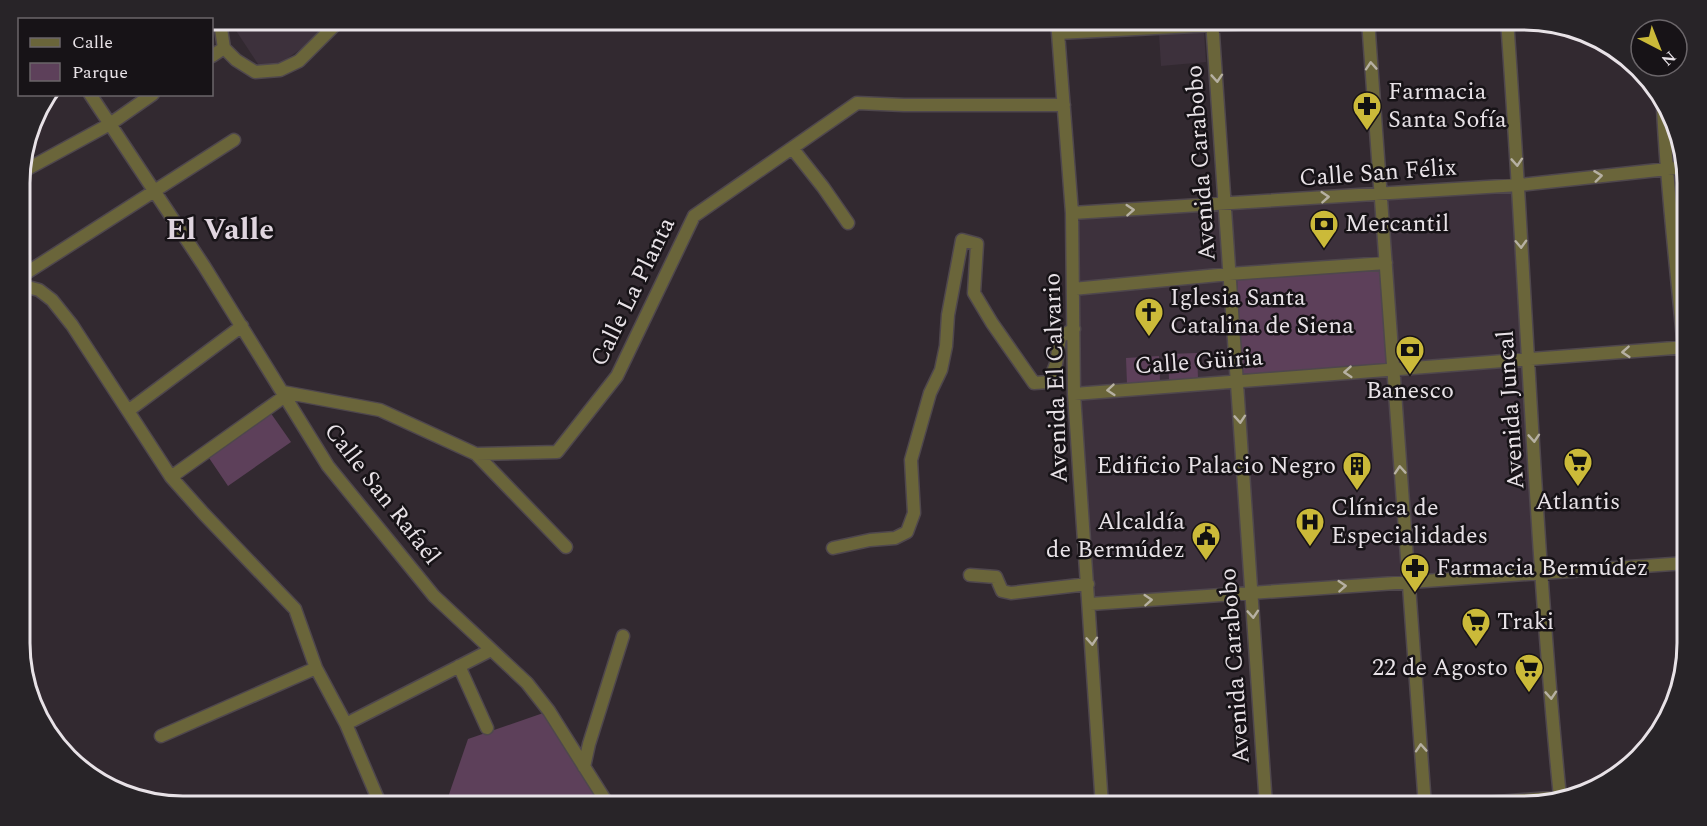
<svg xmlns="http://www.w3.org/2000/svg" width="1707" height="826" viewBox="0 0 1707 826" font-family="Spectral,serif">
<rect width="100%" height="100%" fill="#322930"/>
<path fill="#3d313c" d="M229,20H336L322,34L278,65L258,64Z
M1204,31L1206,62L1161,66L1159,34Z
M1519,185L1542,574L1090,604L1072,213Z"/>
<path fill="#5d405a" d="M1382,268L1387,365L1242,374L1237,277Z
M1197,353L1198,378L1169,380L1168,354Z
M1159,356L1160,381L1127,384L1126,358Z
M270,412L291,442L228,486L207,455Z
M549,711L609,806H445L468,739Z"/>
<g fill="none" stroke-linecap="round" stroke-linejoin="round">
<g stroke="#4f474d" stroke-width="15">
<path id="minor" d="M1057,20L1072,213L1074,394L1102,806
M1212,20L1266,806
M1368,20L1425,806
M1507,20C1526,279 1534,539 1560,797
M1058,33L1313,20
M224,48L236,60L255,72L280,70L299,61L340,20
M212,56L224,48L221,29L214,20
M90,94L204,266L328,466L434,596L527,683L549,711L609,806
M1663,107C1667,200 1680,292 1687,386
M792,148L823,187L848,223
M20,173L110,124L153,94
M1072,213L1519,185L1686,167
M20,277L234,140
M20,285L39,290L52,300L72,325L171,477L204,514L295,609L316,668
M1073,289L1229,274L1386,263
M283,392L380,410L476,454L557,452L617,376L694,216L857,103L904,105H1064
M1074,394L1687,347
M128,411L242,326
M476,454L566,547
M171,477L285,396
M833,548L870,540L895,538L907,532L914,513L911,460L930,393L941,370L946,346L948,315L962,240L977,244L974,293L992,323L1034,383L1049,382L1056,364L1060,337L1074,329
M970,575L996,577L1002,591L1011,593L1088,584
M1090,604L1687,563
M459,666L487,728
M346,724L491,650
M161,736L316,668L346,724L381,806
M584,767L589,744L623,636
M1447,806L1562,797"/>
</g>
<use href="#minor" stroke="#6a653a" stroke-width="12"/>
</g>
<defs><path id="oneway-chevron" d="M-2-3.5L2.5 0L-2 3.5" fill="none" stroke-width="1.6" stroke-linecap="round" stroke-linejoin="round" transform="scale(1.5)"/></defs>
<g stroke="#b6b0a2">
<use href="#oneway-chevron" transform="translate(1371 66) rotate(-94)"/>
<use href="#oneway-chevron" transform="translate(1217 78) rotate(86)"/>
<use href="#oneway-chevron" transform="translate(1517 162) rotate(86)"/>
<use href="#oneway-chevron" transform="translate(1598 176) rotate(-7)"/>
<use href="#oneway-chevron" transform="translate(1325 197) rotate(-4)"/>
<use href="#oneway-chevron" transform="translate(1130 210) rotate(-4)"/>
<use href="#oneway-chevron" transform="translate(1521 244) rotate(88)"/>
<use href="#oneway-chevron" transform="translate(1626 352) rotate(176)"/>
<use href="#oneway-chevron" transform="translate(1348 372) rotate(176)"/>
<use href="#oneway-chevron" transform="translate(1111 390) rotate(175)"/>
<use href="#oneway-chevron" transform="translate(1240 419) rotate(86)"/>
<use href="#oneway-chevron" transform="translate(1534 438) rotate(86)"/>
<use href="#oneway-chevron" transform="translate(1400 470) rotate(-94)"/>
<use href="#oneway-chevron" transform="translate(1342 586) rotate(-4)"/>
<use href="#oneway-chevron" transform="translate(1148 600) rotate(-4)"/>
<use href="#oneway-chevron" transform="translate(1253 614) rotate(86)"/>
<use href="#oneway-chevron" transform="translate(1092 641) rotate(86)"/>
<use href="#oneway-chevron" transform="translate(1551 695) rotate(86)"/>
<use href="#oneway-chevron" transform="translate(1421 748) rotate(-94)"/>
</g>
<defs>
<g id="pharmacy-pin" transform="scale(1.5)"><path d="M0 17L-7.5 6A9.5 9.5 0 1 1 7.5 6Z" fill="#cbba39" stroke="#171317"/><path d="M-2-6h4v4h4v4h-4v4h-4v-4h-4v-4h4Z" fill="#111"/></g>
<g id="bank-pin" transform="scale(1.5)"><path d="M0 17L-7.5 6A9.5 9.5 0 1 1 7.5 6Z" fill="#cbba39" stroke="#171317"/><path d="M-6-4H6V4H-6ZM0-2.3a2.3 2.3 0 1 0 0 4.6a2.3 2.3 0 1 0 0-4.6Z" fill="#111"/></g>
<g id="church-pin" transform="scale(1.5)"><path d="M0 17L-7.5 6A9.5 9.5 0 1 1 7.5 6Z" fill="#cbba39" stroke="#171317"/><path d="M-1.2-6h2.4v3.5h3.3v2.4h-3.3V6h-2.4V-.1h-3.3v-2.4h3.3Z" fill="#111"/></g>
<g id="supermarket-pin" transform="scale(1.5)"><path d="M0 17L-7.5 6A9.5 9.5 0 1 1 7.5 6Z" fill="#cbba39" stroke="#171317"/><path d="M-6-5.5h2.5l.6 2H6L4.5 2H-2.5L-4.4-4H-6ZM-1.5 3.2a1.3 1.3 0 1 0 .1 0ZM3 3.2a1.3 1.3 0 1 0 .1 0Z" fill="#111"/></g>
<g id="building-pin" transform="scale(1.5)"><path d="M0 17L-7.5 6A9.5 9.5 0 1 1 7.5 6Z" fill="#cbba39" stroke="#171317"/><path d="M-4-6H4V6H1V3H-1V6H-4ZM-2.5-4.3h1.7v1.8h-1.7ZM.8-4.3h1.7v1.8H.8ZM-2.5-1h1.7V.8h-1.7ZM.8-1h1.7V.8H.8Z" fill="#111"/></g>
<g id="hospital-pin" transform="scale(1.5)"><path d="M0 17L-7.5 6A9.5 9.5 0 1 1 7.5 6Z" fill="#cbba39" stroke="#171317"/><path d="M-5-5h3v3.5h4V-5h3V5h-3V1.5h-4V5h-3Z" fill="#111"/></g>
<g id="civic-pin" transform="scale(1.5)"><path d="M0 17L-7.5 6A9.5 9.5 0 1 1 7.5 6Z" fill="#cbba39" stroke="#171317"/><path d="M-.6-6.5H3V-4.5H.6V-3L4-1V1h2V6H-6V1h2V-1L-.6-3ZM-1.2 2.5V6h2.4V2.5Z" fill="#111"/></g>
</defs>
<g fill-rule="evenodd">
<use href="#pharmacy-pin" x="1367" y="106"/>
<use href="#bank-pin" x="1324" y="224"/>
<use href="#church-pin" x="1149" y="312"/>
<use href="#bank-pin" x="1410" y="350"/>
<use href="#supermarket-pin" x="1578" y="462"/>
<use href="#building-pin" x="1357" y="466"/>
<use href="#hospital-pin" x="1310" y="522"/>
<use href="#civic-pin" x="1206" y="536"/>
<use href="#pharmacy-pin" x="1415" y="568"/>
<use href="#supermarket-pin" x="1476" y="622"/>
<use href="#supermarket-pin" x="1529" y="668"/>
</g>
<g text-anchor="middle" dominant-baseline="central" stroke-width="5" stroke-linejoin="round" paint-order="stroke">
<g font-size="24" fill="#e8e2e7" stroke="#171317" text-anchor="start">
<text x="1388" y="92">Farmacia<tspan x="1388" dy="28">Santa Sofía</tspan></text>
<text x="1345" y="224">Mercantil</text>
<text x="1170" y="298">Iglesia Santa<tspan x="1170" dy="28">Catalina de Siena</tspan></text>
<text x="1410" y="391" text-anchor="middle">Banesco</text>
<text x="1336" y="466" text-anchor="end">Edificio Palacio Negro</text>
<text x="1578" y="502" text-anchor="middle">Atlantis</text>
<text x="1331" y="508">Clínica de<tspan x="1331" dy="28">Especialidades</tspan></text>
<text x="1185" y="522" text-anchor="end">Alcaldía<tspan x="1185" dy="28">de Bermúdez</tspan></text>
<text x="1436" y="568">Farmacia Bermúdez</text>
<text x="1497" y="622">Traki</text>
<text x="1508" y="668" text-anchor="end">22 de Agosto</text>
</g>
<g font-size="24" fill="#e8e2e7" stroke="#171317">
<text transform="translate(1201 163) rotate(-94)">Avenida Carabobo</text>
<text transform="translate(1378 173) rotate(-4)">Calle San Félix</text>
<text transform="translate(633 292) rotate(-64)">Calle La Planta</text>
<text transform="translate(1199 362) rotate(-4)">Calle Güiria</text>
<text transform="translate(1056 378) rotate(-92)">Avenida El Calvario</text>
<text transform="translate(1511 410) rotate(-94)">Avenida Juncal</text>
<text transform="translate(382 494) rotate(52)">Calle San Rafaél</text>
<text transform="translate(1235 666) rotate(-94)">Avenida Carabobo</text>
</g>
<g font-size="30" font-weight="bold" fill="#e0d5df" stroke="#171317">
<text x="220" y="230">El Valle</text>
</g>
</g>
<path d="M0 0H1707V826H0ZM183 30H1524A153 153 0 0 1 1677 183V643A153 153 0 0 1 1524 796H183A153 153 0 0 1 30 643V183A153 153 0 0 1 183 30Z" fill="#282428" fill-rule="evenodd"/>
<path fill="none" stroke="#e8e2e7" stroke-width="3" d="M183 30H1524A153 153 0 0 1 1677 183V643A153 153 0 0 1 1524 796H183A153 153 0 0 1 30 643V183A153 153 0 0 1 183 30Z"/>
<rect x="18" y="18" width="195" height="78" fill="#171317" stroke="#6b666a" stroke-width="1.5"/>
<rect x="30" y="38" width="30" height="9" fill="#6a653a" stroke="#6b666a" stroke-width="1.5"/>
<text x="72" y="48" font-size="18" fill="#e8e2e7">Calle</text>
<rect x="30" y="63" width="30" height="18" fill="#5d405a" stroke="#6b666a" stroke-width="1.5"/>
<text x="72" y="78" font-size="18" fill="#e8e2e7">Parque</text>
<g transform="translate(1659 48) rotate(138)"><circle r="28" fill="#171317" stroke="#6b666a" stroke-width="1.5"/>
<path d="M0-4.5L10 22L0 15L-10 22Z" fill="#cbba39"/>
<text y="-9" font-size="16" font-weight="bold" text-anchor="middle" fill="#e8e2e7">N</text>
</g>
</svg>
